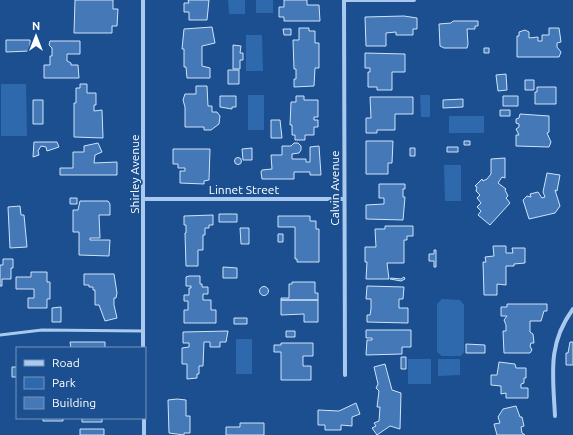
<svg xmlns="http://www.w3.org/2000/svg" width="573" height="435" viewBox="0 0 573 435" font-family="Ubuntu,sans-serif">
<rect width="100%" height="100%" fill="#1b4f8f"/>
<path fill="#2e69ad" d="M228,0H245V14H229Z
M256,0H273V13H256Z
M246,35H262L263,71H246Z
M1,84H26L27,136H1Z
M248,95H264V130H248Z
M420,95H430V117H421Z
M449,116H484V133H449Z
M444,165H461V201H445Z
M442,299L460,300L464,305V352L461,356H442L437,352V304Z
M236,339H252V374H236Z
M408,359H431V384H408Z
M438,359H460V375L438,376Z"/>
<path fill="#4478b7" stroke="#cfe3fa" d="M75,0H113V9H118L117,26H112V33H74Z
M188,0H209L207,20H189V12H184V3H189Z
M284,0H307V5H319L320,21H284V17H279V7H284Z
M404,16L417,18V29H413V35H396V32L386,33V46H366L365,17Z
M453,21H478V26H475V29H467L468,44L467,48H444L440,46L439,24L451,23Z
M212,27L215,43L202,46V66L210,68V78H187L186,67H184V49H182L184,29Z
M299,28H309V31H315V43H319V68H315L314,86L294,87V79H296V69H294L293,40H299Z
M549,28H559L561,42L557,43V47L561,52L559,57H517V36H519V32L525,30L529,32V38L538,37V41H542V35H549Z
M283,29H291V35H284Z
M6,40H30V51L6,52Z
M50,41H80V54H67V61L71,63V65H78L79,78H44V65H50V56H52V48L49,45Z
M233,45L241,46L240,53H243V60H240V69H233Z
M484,48H489V53H484Z
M365,53L405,54V72H392V90H377V87H368V72H370V68H365Z
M228,70H239V84H228Z
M506,74L507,90L498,91L496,75Z
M525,80H534V90H525Z
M80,84H87V93H96V105H94V111L102,110L103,138L74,137V103H76V88H80Z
M196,86H207L208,106H212V112H217L220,116L219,124L211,130H204V127H185V107L183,100L185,94H196Z
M537,87H556V104H535V92H537Z
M220,96H236V107H232V109L220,107Z
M296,96H304V100H318V117H314V120H318V127H314V135H305V140H295V135H292V125H290L291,102H296Z
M503,96H518V106H503Z
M370,97H413V114H395V130H377V133H366V118H371Z
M463,99V107L443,108V100Z
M33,100H43V124H33Z
M500,110H510V116H500Z
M520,114L549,116V132L547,133L551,142L549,147L516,146V135H519L516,129L519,127V124L516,123V119L519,118Z
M271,120H280L282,138H271Z
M366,141H393L392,163H388V174H366Z
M464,141H470V145H464Z
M34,142H57L59,147L47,151L46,147L41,146L38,151L39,155L33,157Z
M98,143L102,152L95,155L94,163L117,162V175H60V168H73V152H84V146Z
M294,143H298L301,146V150L299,153L292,154V159H306V162H310V147L319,146L321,175H310V172H294V179H262L261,172L262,170L272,169L271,155H282V146H291Z
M447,147H458V152H447Z
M252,148V160H243L242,149Z
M410,148H415V156H410Z
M173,149H210L209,180L204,181V184L180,183V171H185V168H178V164H173Z
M234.5 161a3.5 3.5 0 1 1 7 0a3.5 3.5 0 1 1-7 0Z
M505,158V178L502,177L498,183L506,189L505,190L508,196L506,198L510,203L490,225L478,215L481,211L477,207L481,203L477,198L480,195L476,191L477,187L475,186L482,179L483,181L487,179L491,174V159Z
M547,173L560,175L557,191L555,190L560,206L555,213L529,219L523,200L527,196L531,197L530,194L538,192L542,198L545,197L543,192Z
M379,184H405V189H403V197H405L403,220L366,219V205L384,204V198H379Z
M70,198H77V204H70Z
M80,201H108L110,204V215H99L100,238H90V240H110L109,256L79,255V232H73V210H78Z
M20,206L21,215H24L27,247L10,248L8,207Z
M219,214H237V222H219Z
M213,215V225H209V228H205V235H203V250H198V266H186L185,233H186V225H184V216Z
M278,216H310V221H316V229H319V262H297V259H295V227H278Z
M385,226H413V236H407V240H404V263H387L389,279H366L367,262H365V247H376L375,229H385Z
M240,228H249V244H241Z
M278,234H283V242H278Z
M493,246H506V253H513L512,248H525V263L514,264V266H506V285L497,284V295H484L483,262H486L485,257L494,256Z
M434,250H436V267H434V261H429V254H434Z
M3,259H13V268H11V279H2V286H0V265H3Z
M223,267L237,268V278H223Z
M31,272H47V282H50V299H47V308H28V298H34V289H16V277H31Z
M84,274H114L117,293L116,298H114V305L117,318L105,321L99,305H95V290H93V287H89V285H84Z
M189,276H200V284H202V287H208V294H203V300H211V310H216V323H184V310H188V301H184V295H189V288H191V286H186V277Z
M404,277L405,279L401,281L390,279L391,278L401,279Z
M292,282H315V293H318V300H281V298H289V284H292Z
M367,286L404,287L403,299H399V308H408V323L367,322V315H370L371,309V299H366Z
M259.5 291a4.5 4.5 0 1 1 9 0a4.5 4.5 0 1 1-9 0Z
M281,300H318V322H304V314L281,315Z
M507,304H547V311H544L541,321H530V332L533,334L534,343H531L530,346L532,350L530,353H504L503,331H506V325L504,320L507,316H501V307H507Z
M61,307V322H52V308Z
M234,318H247V324H234Z
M366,330H411V347H402V354L366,355L367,340H372V338H366Z
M228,331L226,342H220V347H210V342H204L203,366H199V374H197V378L187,379V364H182V348L189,347V343H183V332Z
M286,331H295V337H286Z
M70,342H105V348H71Z
M570,342H573V365H566V353H568Z
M281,343H313V356H303V366H311V380H281V352H274V345H281Z
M466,344L485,345V353H466Z
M401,357H406V369H401Z
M499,362L515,364L516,368H526V378H524V383L521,384V388H528V398H506V393L501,394V386L491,385V375H497Z
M385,364L392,390L401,393L400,429L390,426L377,435L372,428L376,426L374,423L379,421L380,407H377L379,391L376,388L378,384L374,367Z
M12,367H17V377H12Z
M177,399L186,400V416H190V433H184V435L169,433L168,400Z
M356,403L360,414L352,417V426L341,425V430H325V425H318V410L339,411Z
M516,406L520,417H522L524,426L521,427L522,433L525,435H497L494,424L500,423L498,417L503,409Z
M43,418H63V421H43Z
M82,418H102V422H82Z
M240,423H264V435H226V427H240Z
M80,429H104V435H80Z"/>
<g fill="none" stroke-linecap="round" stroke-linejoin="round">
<path stroke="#a9c9ee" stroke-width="3" d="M0,335L42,330L143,331"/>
<path stroke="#a9c9ee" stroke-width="4" d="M143,0V348
M344,0L345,375
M344,0H414
M144,199H344
M555,416C553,375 547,344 573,309
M144,418V435"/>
</g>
<g text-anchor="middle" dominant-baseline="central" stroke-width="3.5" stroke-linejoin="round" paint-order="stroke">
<g font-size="12" fill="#fff" stroke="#1b4f8f">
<text transform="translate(134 174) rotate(-90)">Shirley Avenue</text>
<text transform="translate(334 188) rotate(-90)">Calvin Avenue</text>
<text x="244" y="189">Linnet Street</text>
</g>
</g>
<rect x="16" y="347" width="130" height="72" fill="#1b4f8f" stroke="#7695bc"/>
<rect x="24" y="360" width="20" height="6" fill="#a9c9ee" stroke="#7695bc"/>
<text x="52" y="367" font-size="12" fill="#ffffff">Road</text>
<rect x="24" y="377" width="20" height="12" fill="#2e69ad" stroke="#7695bc"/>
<text x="52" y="387" font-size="12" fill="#ffffff">Park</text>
<rect x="24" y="397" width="20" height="12" fill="#4478b7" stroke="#7695bc"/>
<text x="52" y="407" font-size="12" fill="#ffffff">Building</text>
<g transform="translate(36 36)" stroke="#1b4f8f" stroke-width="3" paint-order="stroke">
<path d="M0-3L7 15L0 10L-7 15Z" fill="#ffffff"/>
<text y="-6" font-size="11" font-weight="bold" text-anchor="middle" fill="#ffffff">N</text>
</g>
</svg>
